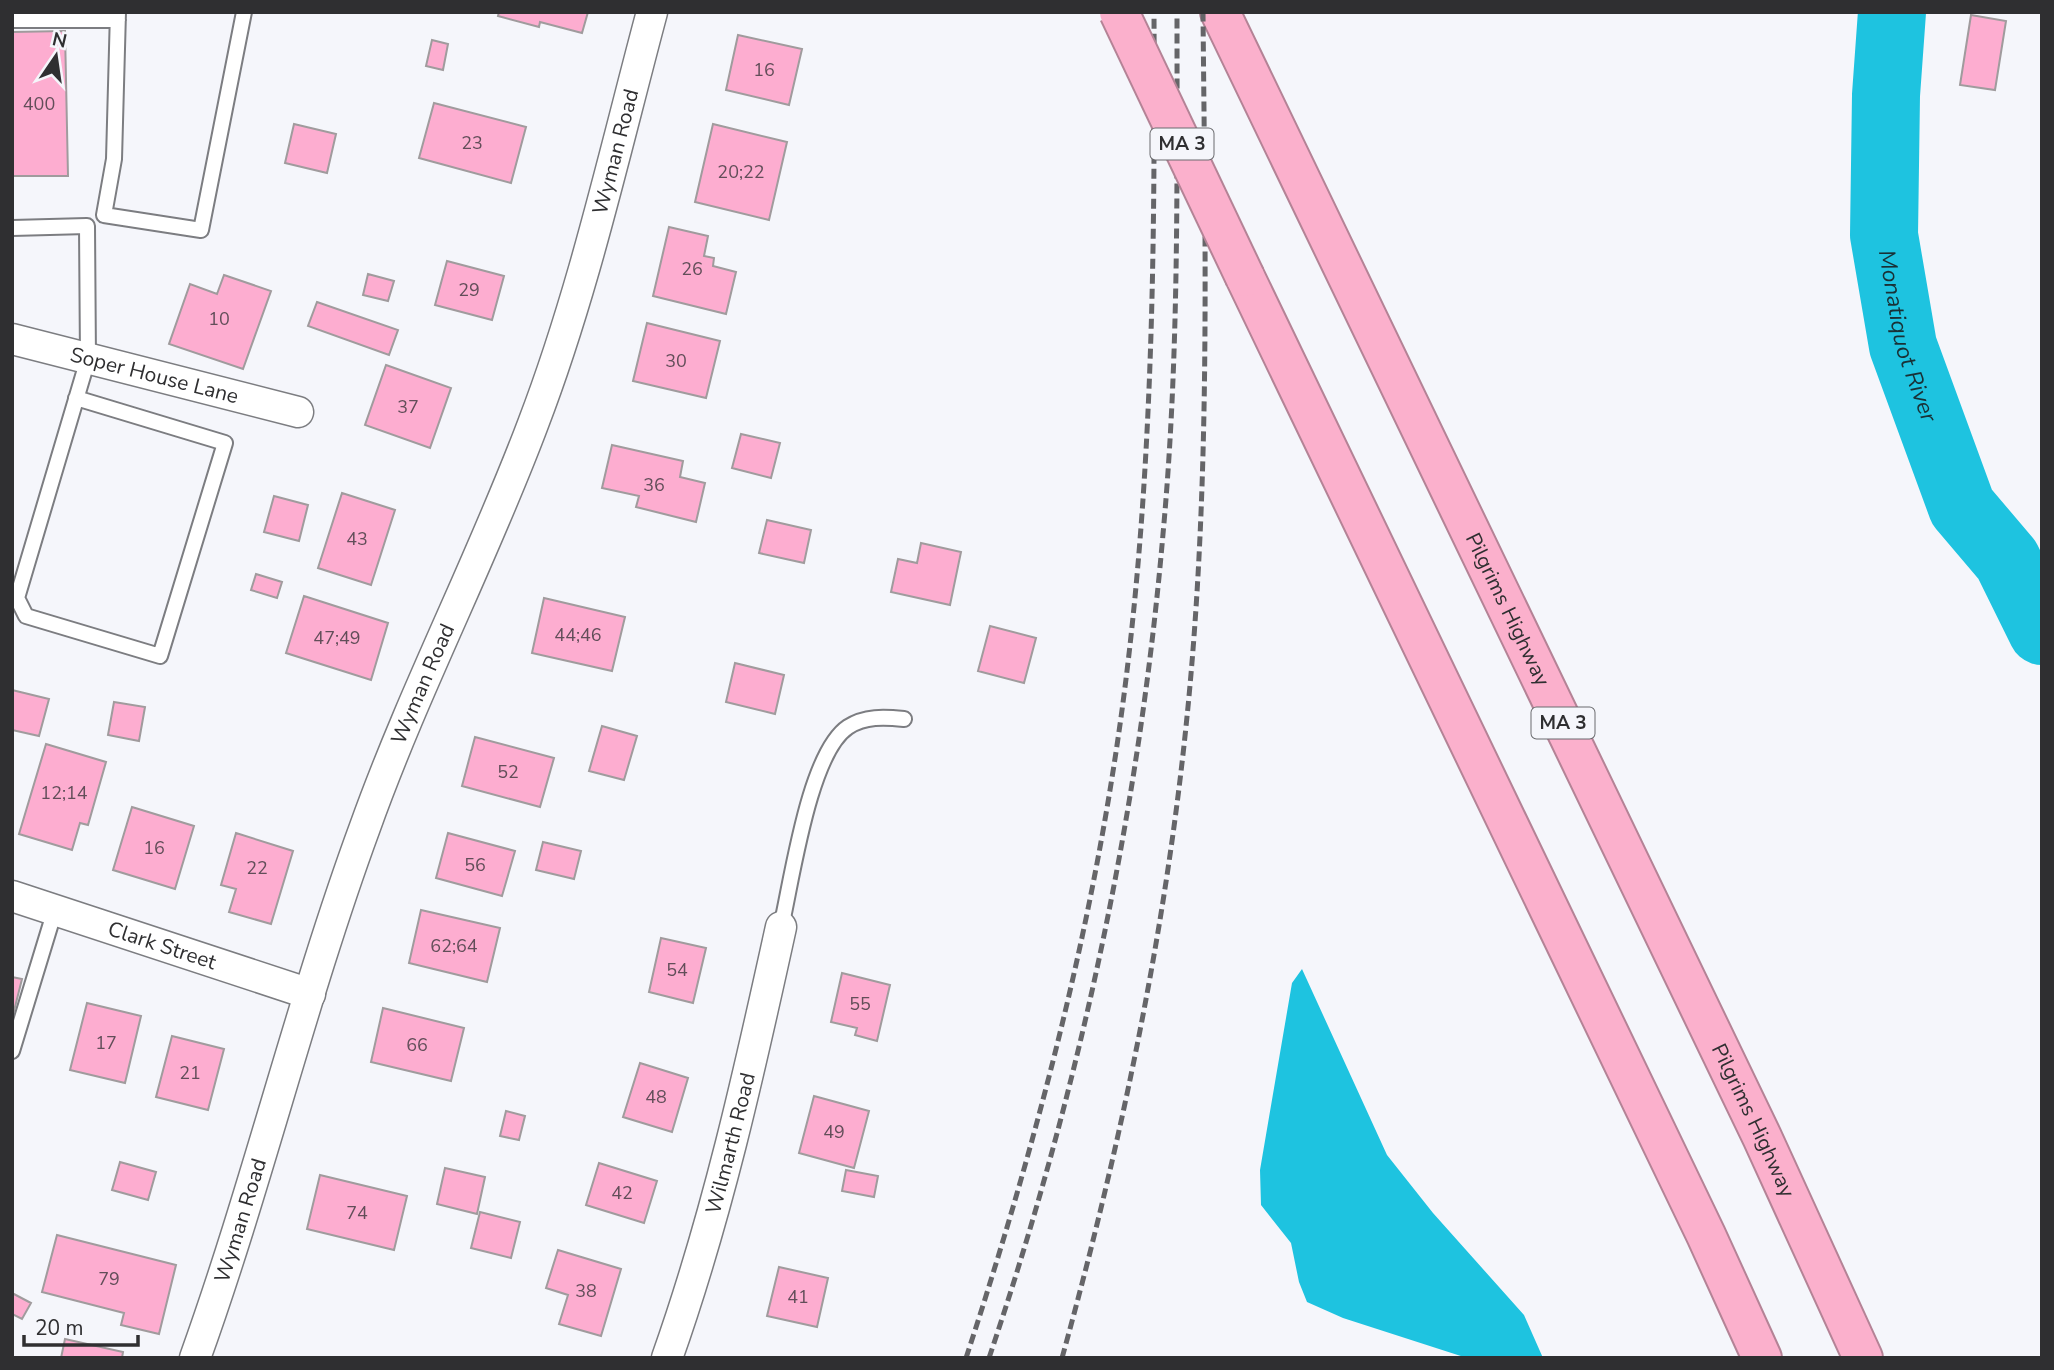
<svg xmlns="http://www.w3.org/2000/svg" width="2054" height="1370" viewBox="0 0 2054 1370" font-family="'Nunito Sans',sans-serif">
<rect width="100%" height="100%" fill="#f5f6fb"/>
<path fill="#1ec3e0" d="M1302,969L1387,1155L1433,1213L1524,1315L1543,1358H1467L1343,1318L1307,1302L1299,1282L1291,1243L1261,1205L1260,1170L1292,983Z"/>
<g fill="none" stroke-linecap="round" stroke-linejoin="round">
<path stroke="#1ec3e0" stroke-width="68" id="s1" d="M1892,12L1886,95L1884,235L1903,346L1962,507L2007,560L2042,631"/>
</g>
<path fill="#fdadd0" stroke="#a09b9d" stroke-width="2" d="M499,12H588L582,33L540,22L539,27L498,16Z
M1971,15L2006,21L1995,90L1960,85Z
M65,31L68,176H12V32Z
M738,35L802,49L789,105L726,90Z
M432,40L448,44L443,70L426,66Z
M434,103L526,127L511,183L419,158Z
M294,124L336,134L327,173L285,163Z
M713,124L787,142L769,220L695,202Z
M669,227L708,236L704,256L714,258L713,266L736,272L726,314L653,296Z
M447,261L504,276L492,320L435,305Z
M368,274L394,281L388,301L363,295Z
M224,275L271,291L243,369L169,344L190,284L217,294Z
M317,302L398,330L389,355L308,326Z
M647,323L720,341L706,398L633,381Z
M386,365L451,388L430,448L365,425Z
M741,434L780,443L771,478L732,468Z
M612,445L683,461L680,477L705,483L696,522L636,507L639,496L602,488Z
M342,493L395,510L371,585L318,568Z
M274,496L308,505L299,541L264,532Z
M767,520L811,530L804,563L759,553Z
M921,543L961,552L950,605L891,592L898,559L917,563Z
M256,574L282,582L277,598L251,590Z
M304,596L388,623L371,680L286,653Z
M544,598L625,617L612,671L532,653Z
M990,626L1036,638L1024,683L978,671Z
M735,663L784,675L775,714L726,702Z
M12,690L49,699L39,736L12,730Z
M114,702L145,707L139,741L108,735Z
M602,726L637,736L624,780L589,771Z
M475,737L554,758L540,807L462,786Z
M46,744L106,762L88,825L80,823L72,850L19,834Z
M132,807L194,826L175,889L113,870Z
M236,833L293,851L271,924L229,912L236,889L221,885Z
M448,833L515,851L502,896L436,878Z
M543,842L581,851L574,879L536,870Z
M421,910L500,928L487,982L409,963Z
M661,938L706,948L693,1003L649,992Z
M842,973L890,985L877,1041L855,1035L857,1028L831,1022Z
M12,977L22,979L12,1019Z
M87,1003L141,1016L125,1083L70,1070Z
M383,1008L464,1028L451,1081L371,1062Z
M172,1036L224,1049L208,1110L156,1097Z
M640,1063L688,1078L672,1132L623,1117Z
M814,1096L869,1111L854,1168L799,1153Z
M506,1111L525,1116L519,1140L500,1136Z
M120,1162L156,1172L148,1200L112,1190Z
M599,1163L657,1181L644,1223L586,1205Z
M445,1168L485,1177L477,1214L437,1204Z
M846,1170L878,1176L874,1197L842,1191Z
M320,1175L407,1196L394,1250L307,1229Z
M480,1212L520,1222L511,1258L471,1248Z
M57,1235L176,1265L159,1334L121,1325L124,1313L42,1292Z
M558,1250L621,1269L601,1336L559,1324L568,1295L546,1288Z
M779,1267L828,1278L817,1327L767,1316Z
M12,1293L31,1303L22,1319L12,1314Z
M65,1339L123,1352L122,1358H61Z"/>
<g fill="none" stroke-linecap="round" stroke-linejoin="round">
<g stroke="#7c7d81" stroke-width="18">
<path id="service" d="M118,12L114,159L104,215L201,230L244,12
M12,20H118
M12,228L87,226L88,359L17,598L12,597
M17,598L26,616L160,656L225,443L76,398
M781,927C792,880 809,753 848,727C865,716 884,717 904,719
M12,1051L55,910"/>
</g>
<g stroke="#7c7d81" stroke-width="33">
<g id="minor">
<path id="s2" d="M12,339L298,412"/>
<path id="s3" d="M12,896L310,994"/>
<path id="s4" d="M195,1358C258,1183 301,1001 365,827C414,690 482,560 533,424C584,291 615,150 652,12"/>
<path id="s5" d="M667,1358C717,1217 749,1073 781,927"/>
</g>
</g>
<g stroke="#b48396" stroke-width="42">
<g id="motorway">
<path id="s6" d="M1220,12L1762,1137L1863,1358"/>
<path d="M1245,277L1706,1235L1762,1358"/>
</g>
</g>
<use href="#service" stroke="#fff" stroke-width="14"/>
<use href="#minor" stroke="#fff" stroke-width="30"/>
<use href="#motorway" stroke="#fbb0cc" stroke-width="38"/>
<path stroke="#656568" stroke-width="5" stroke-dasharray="10 5" stroke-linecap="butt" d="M966,1358C1031,1160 1085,958 1116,752C1153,507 1155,259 1154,12
M989,1358C1079,1092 1139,813 1163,534C1179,360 1177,186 1177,12
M1062,1358C1124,1134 1171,906 1191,674C1210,454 1205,233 1203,12"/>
<g stroke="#b48396" stroke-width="42" stroke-linecap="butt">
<path id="motorway-bridge" d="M1119,12L1245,277"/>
</g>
<use href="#motorway-bridge" stroke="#fbb0cc" stroke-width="38"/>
</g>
<g text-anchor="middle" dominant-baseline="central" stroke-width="5" stroke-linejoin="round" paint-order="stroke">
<g font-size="18" fill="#624e59">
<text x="764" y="70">16</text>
<text x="39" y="104">400</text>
<text x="472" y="143">23</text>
<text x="741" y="172">20;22</text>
<text x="692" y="269">26</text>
<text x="469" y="290">29</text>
<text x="219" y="319">10</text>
<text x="676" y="361">30</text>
<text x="408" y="407">37</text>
<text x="654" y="485">36</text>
<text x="357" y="539">43</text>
<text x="578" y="635">44;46</text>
<text x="337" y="638">47;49</text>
<text x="508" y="772">52</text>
<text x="64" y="793">12;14</text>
<text x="154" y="848">16</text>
<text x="475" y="865">56</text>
<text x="257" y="868">22</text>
<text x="454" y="946">62;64</text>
<text x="677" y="970">54</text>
<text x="860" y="1004">55</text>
<text x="106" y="1043">17</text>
<text x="417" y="1045">66</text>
<text x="190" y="1073">21</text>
<text x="656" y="1097">48</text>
<text x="834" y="1132">49</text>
<text x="622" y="1193">42</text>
<text x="357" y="1213">74</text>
<text x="109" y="1279">79</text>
<text x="586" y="1291">38</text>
<text x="798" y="1297">41</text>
</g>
<g fill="#f5f6fb" stroke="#6a6b6e" stroke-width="2">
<rect x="1150.5" y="128.5" width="63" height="31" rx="5"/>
<rect x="1531.5" y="707.5" width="63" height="31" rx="5"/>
</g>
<g font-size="19" font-weight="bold" fill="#2f2f31">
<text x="1182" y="144">MA 3</text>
<text x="1563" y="723">MA 3</text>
</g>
<g font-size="21" fill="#2f2f31" stroke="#f5f6fb">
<text stroke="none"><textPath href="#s4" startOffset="1279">Wyman Road</textPath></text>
<text stroke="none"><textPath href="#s2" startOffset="147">Soper House Lane</textPath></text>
<text stroke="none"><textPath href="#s6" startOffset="663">Pilgrims Highway</textPath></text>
<text stroke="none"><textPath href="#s4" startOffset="712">Wyman Road</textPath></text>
<text stroke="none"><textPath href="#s3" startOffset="158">Clark Street</textPath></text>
<text stroke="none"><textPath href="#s6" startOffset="1230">Pilgrims Highway</textPath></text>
<text stroke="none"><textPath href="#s5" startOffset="224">Wilmarth Road</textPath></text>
<text stroke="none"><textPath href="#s4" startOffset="145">Wyman Road</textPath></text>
</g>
<g font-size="23" font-style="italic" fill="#193136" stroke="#f5f6fb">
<text stroke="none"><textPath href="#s1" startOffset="327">Monatiquot River</textPath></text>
</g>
</g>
<rect width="2054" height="1370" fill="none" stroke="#2f2f31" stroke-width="28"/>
<g transform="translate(56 56) rotate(13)" stroke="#f5f6fb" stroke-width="5" paint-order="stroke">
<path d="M0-5L12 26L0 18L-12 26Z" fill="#2f2f31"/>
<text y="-10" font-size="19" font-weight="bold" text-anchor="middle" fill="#2f2f31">N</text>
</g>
<path d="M24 1335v10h114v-10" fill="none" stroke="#2f2f31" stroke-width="3.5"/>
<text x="35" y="1335" font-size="21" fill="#2f2f31" stroke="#f5f6fb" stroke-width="5" paint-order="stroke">20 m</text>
</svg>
